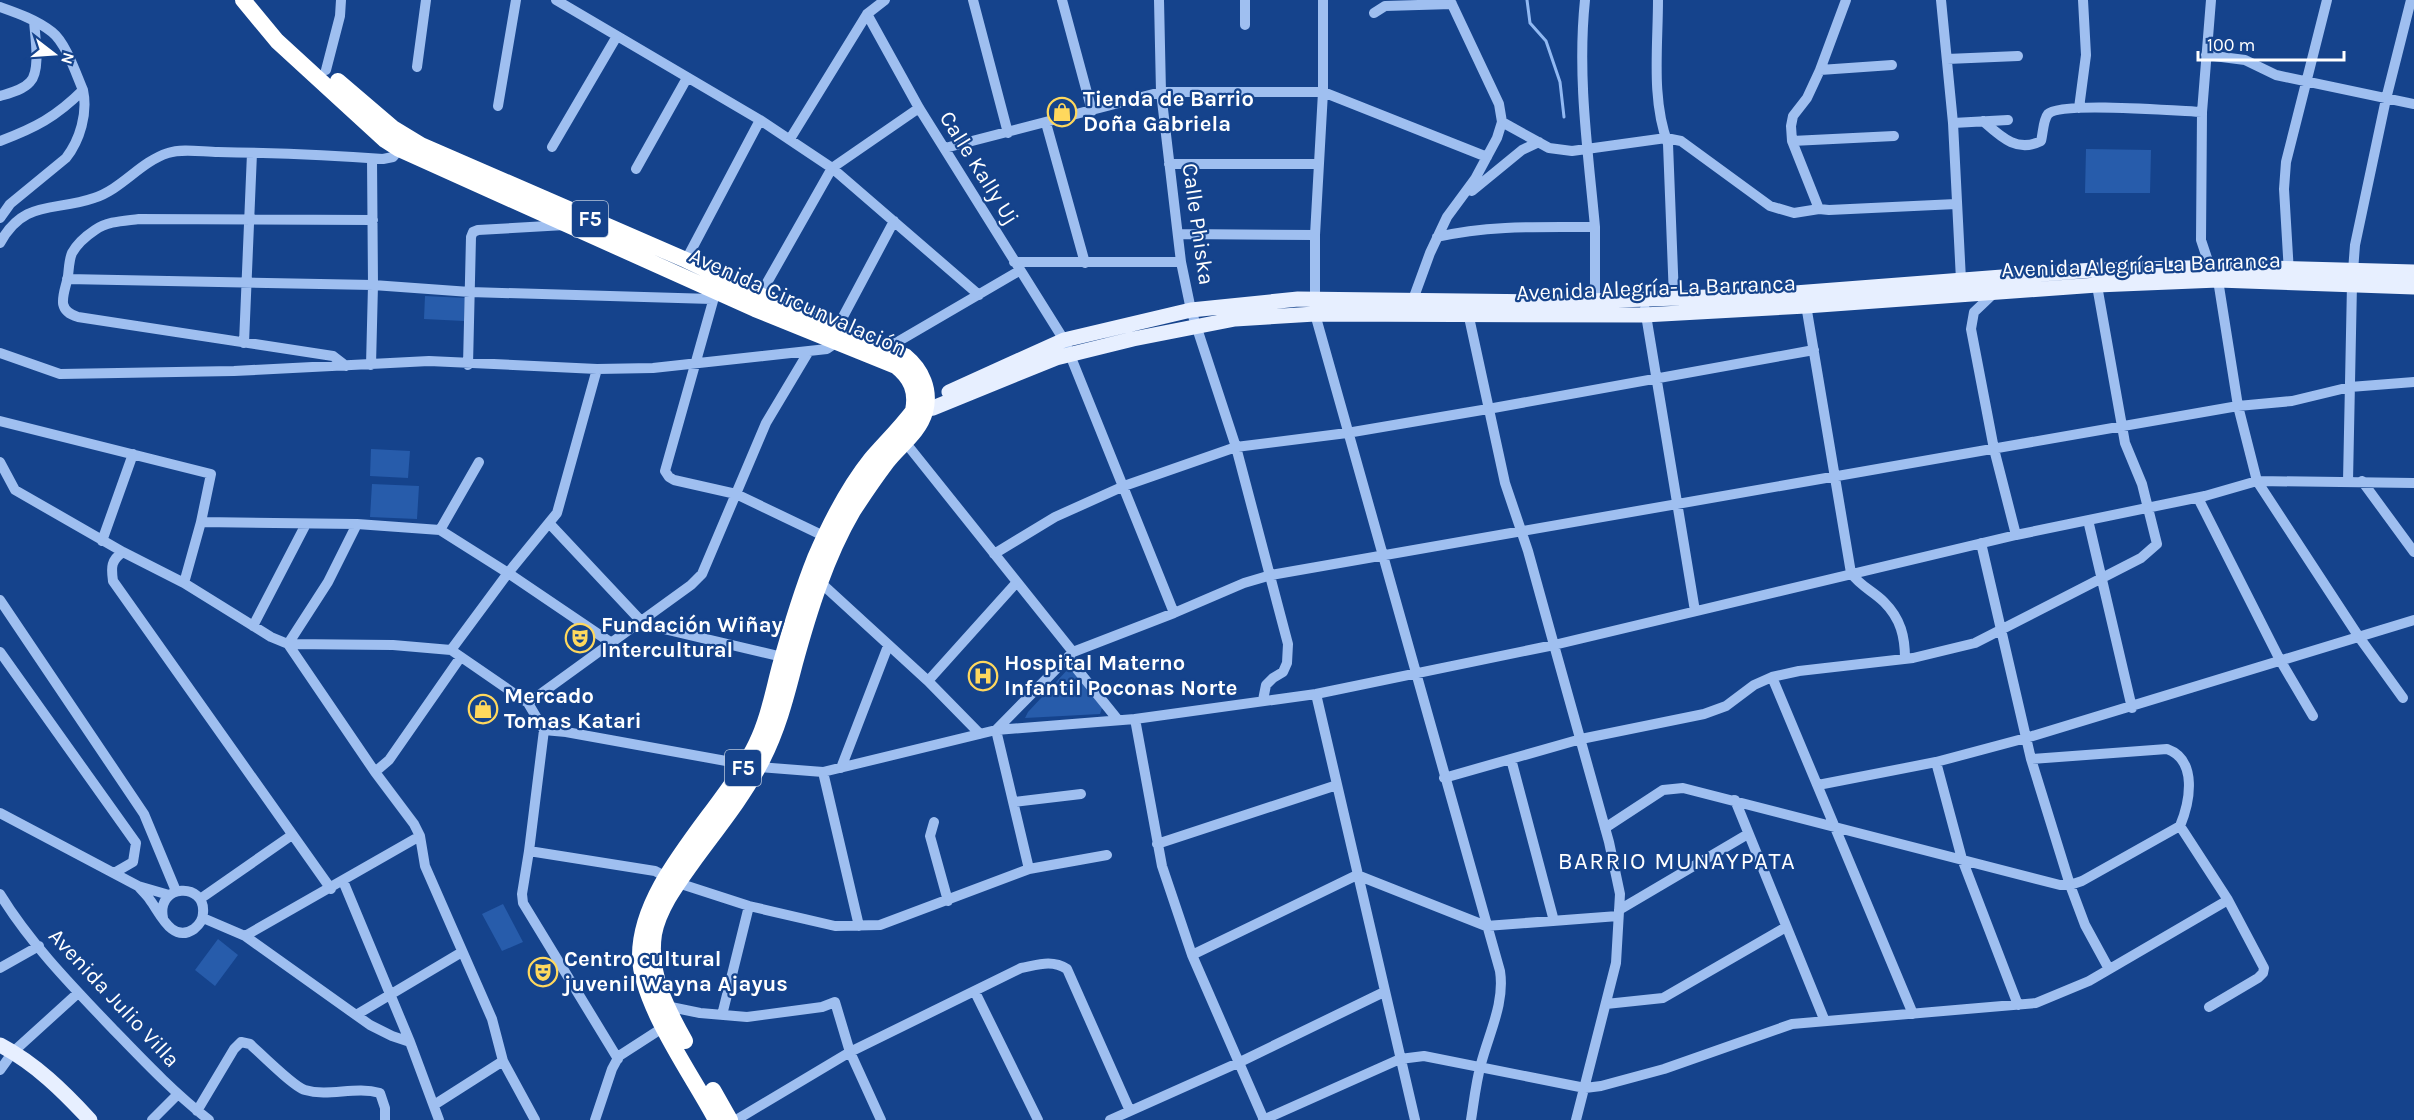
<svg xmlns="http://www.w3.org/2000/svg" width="2414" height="1120" viewBox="0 0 2414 1120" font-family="Karla,sans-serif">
<rect width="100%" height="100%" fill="#15438c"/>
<path fill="#275cab" d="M2086,149L2151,150L2150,193H2085Z
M425,296L465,298L464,321L424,319Z
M371,449L410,451L408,478L370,476Z
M372,484L419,486L417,519L370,517Z
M1070,667L1102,708L1100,714L1025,718L1028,712Z
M503,904L523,942L502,951L482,914Z
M218,939L238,955L215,986L195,970Z"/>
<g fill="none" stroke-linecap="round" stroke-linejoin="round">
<path stroke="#91b9f3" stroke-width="3" d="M1527,0L1530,23L1546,41L1560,82L1564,117"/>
<path stroke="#9fbff0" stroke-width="10" d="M556,0L760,120L832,168L979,295
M973,0L1008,133
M1062,0L1092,111
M1159,0L1161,92L1181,262L1191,310L1236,447L1288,644L1287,663L1283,672L1273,678L1266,685L1263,700
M1323,0V92L1315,235V314L1500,971C1505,1003 1489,1033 1481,1064C1476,1082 1474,1101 1471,1120
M1658,0C1658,47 1651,99 1668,144L1674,298
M1846,0L1820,70L1807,98L1793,116L1791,126L1792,141L1819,209L1829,210L1956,204
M1941,0L1953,123L1961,280
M2211,0L2202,112L2201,240L2210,267L2218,280L2238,406L2257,481L2359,637L2403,698
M0,7C17,13 37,20 52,32C66,43 76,74 83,90
M1374,13L1385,6L1452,4
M867,14L919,108L1064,340L1174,613
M1245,25V0
M2206,55L2245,60L2276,75L2414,104
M1947,59L2018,56
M417,67L426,0
M326,70L340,16L341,0
M1820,70L1892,65
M0,96C10,93 23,90 30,82C41,71 35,36 34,21
M498,106L516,0
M2079,108L2086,55L2083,0
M1983,121C2001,137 2017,153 2041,141C2043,134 2043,120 2048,114C2060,101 2179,111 2202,112
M1502,122L1549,148L1572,151L1666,138L1681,141L1770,206L1794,213L1819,209
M1046,123L1085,263
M1953,123L2008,120
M790,139L867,14L885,0
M0,141C35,128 56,117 83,90C88,113 80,140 66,158L10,204L0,218
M1792,141L1894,136
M552,147L617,36
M945,148L1161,92H1323L1487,157
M1169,164H1319
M636,169L687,78
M1472,191L1522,150L1539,142
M1595,227V307
M1178,234L1315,235
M1437,237C1489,225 1541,227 1595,227C1588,151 1577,76 1585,0
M0,243C24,199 54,212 94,198C122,189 140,162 168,153C182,148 203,152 218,152C273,153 328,155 383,159L393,157L402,145
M686,260L760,120
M1014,262H1181
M2289,273L2284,189L2286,162L2327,0
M67,279L373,285L470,292L712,299
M1994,293L1974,312L1971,329L1994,449L2016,535
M715,294L665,471L669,477L674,480L736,494L830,539
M760,295L832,168L919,108
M1805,299L1851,573C1860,586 1873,591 1884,602C1901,619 1905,637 1905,659
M1411,305L1430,253L1447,217L1475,179L1497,138L1502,122L1499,104L1450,0
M1467,308L1505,483L1528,551L1554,645L1609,842L1620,894L1616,963L1576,1120
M1645,309L1695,611
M837,328L894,221
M244,343L252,153
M887,348L1019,271
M0,353L60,374L234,371L429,361L597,369L653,368L827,349L837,342
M371,365L373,285L372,159
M468,365L471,237L473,232L478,230L565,225
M346,366L333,356L78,317C54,310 65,293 68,276C69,268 69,260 72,253C77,244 86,236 95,230C108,221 124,221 139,219L373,220
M0,421L211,474L201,522
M901,437L1073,652
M0,462L15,490L123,552
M2348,481L2352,284L2355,245L2386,99L2411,0
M2362,481L2414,552
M2198,498L2280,660L2313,716
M2088,520L2132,708
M549,523L641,621L651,626L787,658
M440,530L479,462
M102,541L133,454
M1981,543L2031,759L2070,885L2085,925L2109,969
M994,554L1055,517L1124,486L1236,447L1347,433L1488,409L1814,350
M184,583L201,522L357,524
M821,583L928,681L1017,582
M0,600L144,814L176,891
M253,626L306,524
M288,644L375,772L414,824L420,836L425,866L492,1019L503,1061L535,1120
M288,644L328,582L357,524L440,530L508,573L610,642
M451,650L508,573L557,513L597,369
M0,652L136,843L133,862L114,873
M1068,658L1118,720
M1772,677L1913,1014
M928,681L980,734
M1316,694L1415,1120
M528,703L691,585L702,574L766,423L809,351
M1135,719L1162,866L1192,955L1264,1120
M544,730L529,851L522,894L523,903L618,1059
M1511,759L1554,921
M2031,759L2167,749C2198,760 2190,802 2180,826
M1936,762L1962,859L2018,1005
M841,768L888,646
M375,772L389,760L460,658
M823,772L859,926
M1444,778L1581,739L1704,714L1726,706L1754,685L1772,677L1799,671L1913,658L1975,643L2141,558L2157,544L2142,484L2125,443L2096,280
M1818,785L1936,762L2026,738L2414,620
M1735,800L1824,1019
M1014,802L1081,794
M0,813L138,886C142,891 147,895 150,900C160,913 172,944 194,929C199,925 203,919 203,913C206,882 156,883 163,918
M934,822L930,836L948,901
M1605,828L1663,790L1683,788L2060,885H2070L2082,881L2180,826L2228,900L2264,968L2263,973L2258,978L2209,1007
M1157,844L1337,785
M529,851L655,871L678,883L749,906L835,926L880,925L1029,869L1107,855
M1029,869L996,730L1073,652L1174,613L1244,583L1271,575L2238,406L2292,401L2350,387L2414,382
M343,881L410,1042L439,1120
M138,886L169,895
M331,889L113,581C111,567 111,560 123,552L184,583L271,637L288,644L393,645L451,650L528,703L544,730L566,732L759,767L823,772L996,730L1135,719L1316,694L1554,645L2016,535L2205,496L2257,481L2414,483
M0,894C30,943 72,986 112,1028C143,1060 173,1092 209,1120
M200,899L292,835
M1619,910L1748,834
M203,918L245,936L370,1025L392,1036L410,1042
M245,936L420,836
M1192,955L1357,875L1486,926L1618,916
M0,968L39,946
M975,992L1038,1120
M1606,1004L1663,998L1786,927
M666,1006L700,1013L747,1017L822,1007L835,1002L850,1052L881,1120
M356,1015L462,952
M722,1015L749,906
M0,1070L13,1052L78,993
M434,1105L503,1061
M197,1111L234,1049L241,1042L250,1044C261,1054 294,1087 305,1090C329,1097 355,1086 380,1093L385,1108V1120
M152,1120L177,1095
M595,1120L612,1069L619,1056L667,1025
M736,1120L850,1052L1021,968C1037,965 1052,959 1067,969L1130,1111
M1110,1120L1240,1062L1384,992
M1263,1120L1400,1059L1424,1056L1585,1088L1601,1086L1664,1069L1792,1024L2036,1003L2089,981L2228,900"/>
<path stroke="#e7efff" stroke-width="15" d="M949,392L1064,340L1191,310L1298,299L1557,302L1769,295L2093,270L2231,267L2414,272
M915,411L933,408L1056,358L1133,339L1235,319L1315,314L1644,315L1806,306L2097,285L2218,280L2414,287
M0,1045C36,1064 63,1091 90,1120"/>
<path stroke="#fff" stroke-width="16" d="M243,0L277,41L385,140L399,149L755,309L896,366C911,378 917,391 913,411C900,428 885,443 871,459C847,489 830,523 815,558C801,593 790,630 780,666C773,692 768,720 756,744C724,810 639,882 640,957C641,1005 693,1076 716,1120
M338,81L393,128L421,145L686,260L760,295L905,356C922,370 931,390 925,412C919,433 899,446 887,462C875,478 864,494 853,511C826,557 809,612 795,663C786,698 777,733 759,766C741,800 715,831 692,863C677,884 659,908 654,934C648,973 667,1009 685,1041
M713,1090L730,1120"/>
</g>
<defs>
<g id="shop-ring" transform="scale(1.5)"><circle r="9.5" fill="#15438c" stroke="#ffd85d" stroke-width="1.5"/><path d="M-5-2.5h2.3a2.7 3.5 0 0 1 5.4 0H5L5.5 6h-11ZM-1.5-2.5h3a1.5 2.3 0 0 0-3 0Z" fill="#ffd85d"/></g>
<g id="theatre-ring" transform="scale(1.5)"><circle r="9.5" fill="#15438c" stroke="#ffd85d" stroke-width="1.5"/><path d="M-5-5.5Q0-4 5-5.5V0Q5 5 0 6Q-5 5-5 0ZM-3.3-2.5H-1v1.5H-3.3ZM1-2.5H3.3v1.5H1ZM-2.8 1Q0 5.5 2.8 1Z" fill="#ffd85d"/></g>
<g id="hospital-ring" transform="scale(1.5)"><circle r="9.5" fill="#15438c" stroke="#ffd85d" stroke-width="1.5"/><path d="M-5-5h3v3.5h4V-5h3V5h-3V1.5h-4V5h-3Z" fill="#ffd85d"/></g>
</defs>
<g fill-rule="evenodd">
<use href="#shop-ring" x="1062" y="112"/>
<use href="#theatre-ring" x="580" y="638"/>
<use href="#hospital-ring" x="983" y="676"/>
<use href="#shop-ring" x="483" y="709"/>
<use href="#theatre-ring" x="543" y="972"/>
</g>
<g text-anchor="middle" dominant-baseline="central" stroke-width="4.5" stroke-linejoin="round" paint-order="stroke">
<g fill="#15438c" stroke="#b9c7dc" stroke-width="1.5">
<rect x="572" y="201" width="36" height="36" rx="4.5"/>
<rect x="725" y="750" width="36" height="36" rx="4.5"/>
</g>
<g font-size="21" font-weight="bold" fill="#fff">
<text x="590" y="219">F5</text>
<text x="743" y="768">F5</text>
</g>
<g font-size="22" font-weight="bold" fill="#fff" stroke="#15438c" text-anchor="start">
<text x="1083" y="99">Tienda de Barrio<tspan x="1083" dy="25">Doña Gabriela</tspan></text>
<text x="601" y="625">Fundación Wiñay<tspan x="601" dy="25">Intercultural</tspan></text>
<text x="1004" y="663">Hospital Materno<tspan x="1004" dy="25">Infantil Poconas Norte</tspan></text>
<text x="504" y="696">Mercado<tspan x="504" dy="25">Tomas Katari</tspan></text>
<text x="564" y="959">Centro cultural<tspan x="564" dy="25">juvenil Wayna Ajayus</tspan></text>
</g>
<g font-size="22" fill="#fff" stroke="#15438c">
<text transform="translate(979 168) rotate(58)">Calle Kally Uj</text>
<text transform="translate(1198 224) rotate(82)">Calle Phiska</text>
<text transform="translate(2141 265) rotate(-2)">Avenida Alegría-La Barranca</text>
<text transform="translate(1656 288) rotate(-2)">Avenida Alegría-La Barranca</text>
<text transform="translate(798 302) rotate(24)">Avenida Circunvalación</text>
<text transform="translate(114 998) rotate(47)">Avenida Julio Villa</text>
</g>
<g font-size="24" letter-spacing="1.5" fill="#fff" stroke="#15438c">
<text x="1677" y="861">BARRIO MUNAYPATA</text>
</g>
</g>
<g transform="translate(54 54) rotate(107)" stroke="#15438c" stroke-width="4.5" paint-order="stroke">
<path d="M0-4.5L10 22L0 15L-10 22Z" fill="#ffffff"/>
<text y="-9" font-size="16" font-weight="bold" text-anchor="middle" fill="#ffffff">N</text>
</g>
<path d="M2198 51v9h146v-9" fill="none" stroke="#ffffff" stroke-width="3"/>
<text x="2207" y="51" font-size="18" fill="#ffffff" stroke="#15438c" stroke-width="4.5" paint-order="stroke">100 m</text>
</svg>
